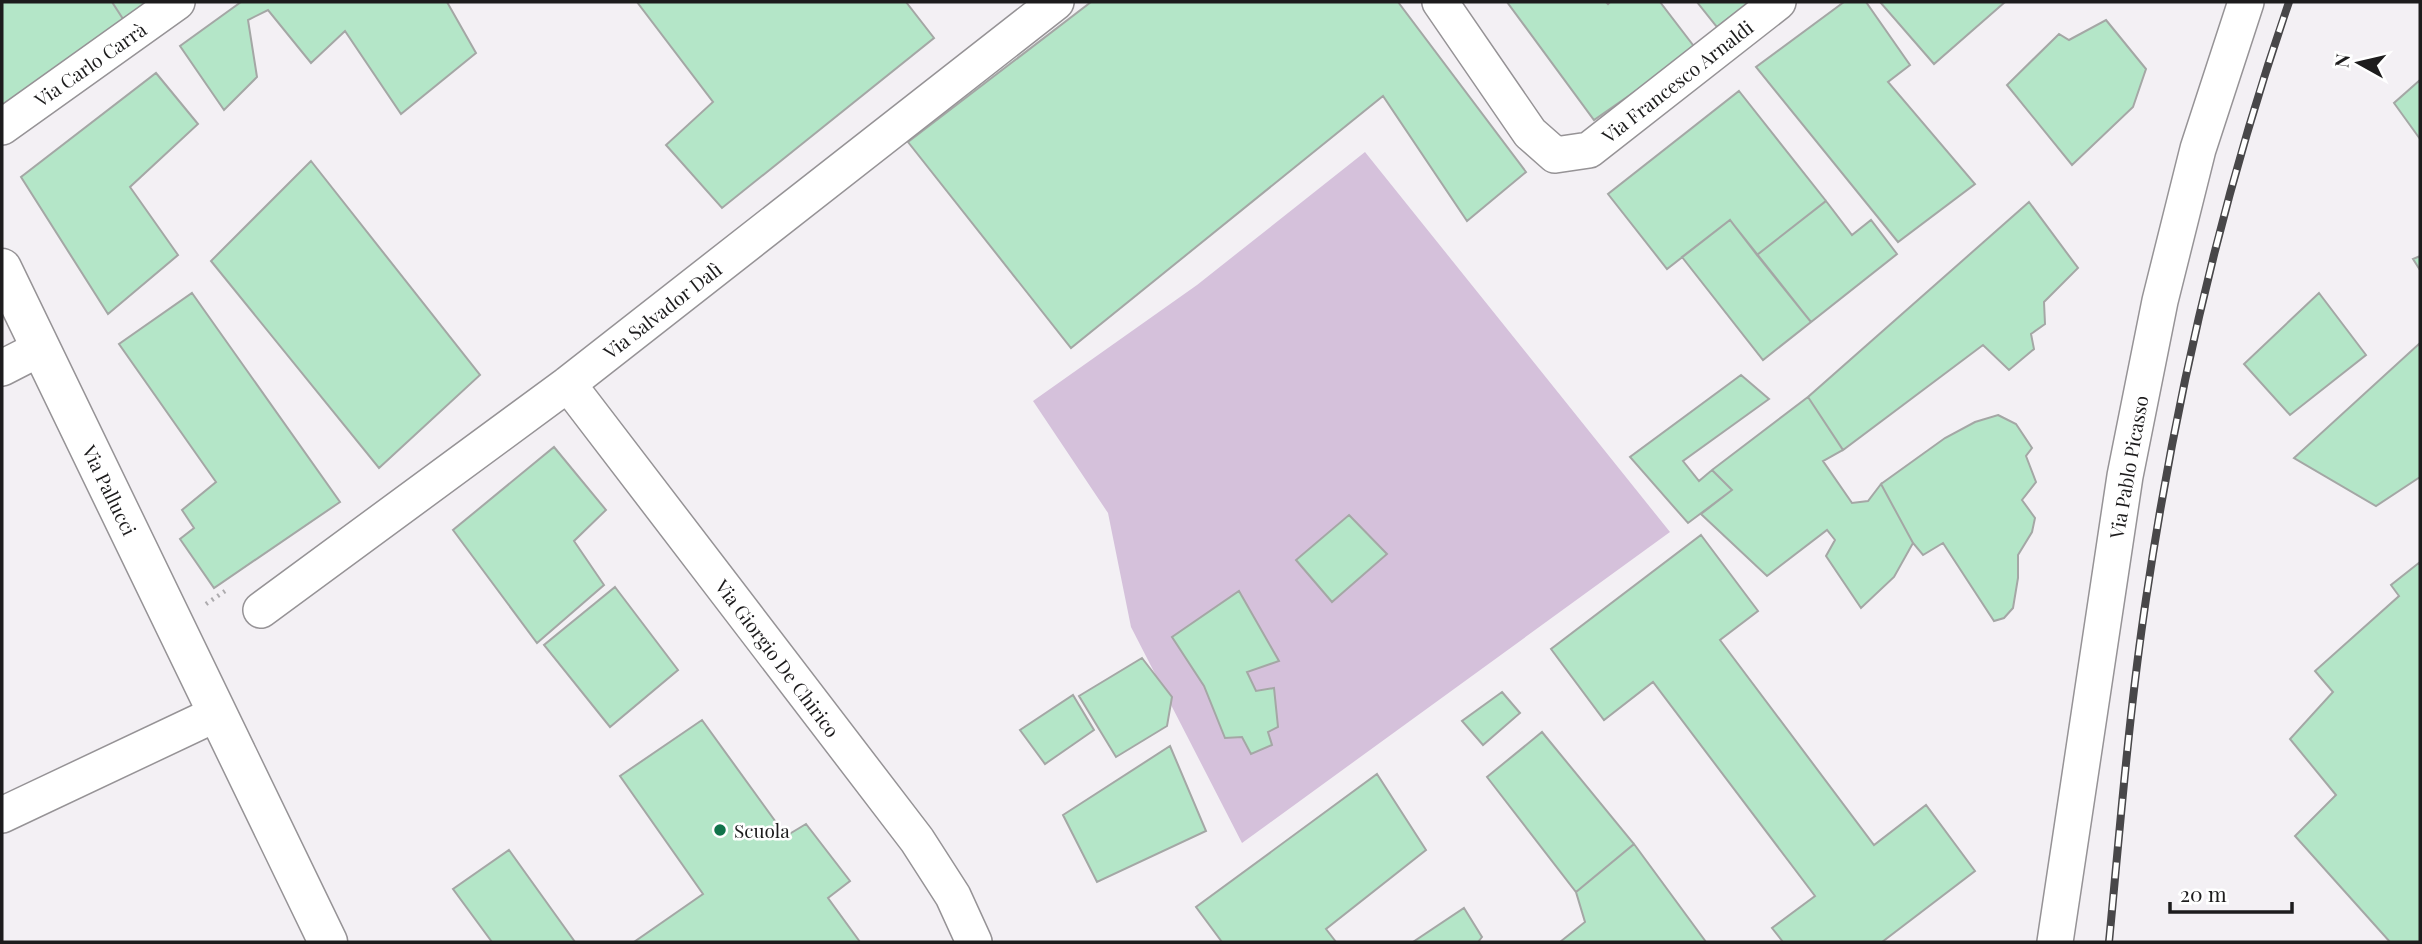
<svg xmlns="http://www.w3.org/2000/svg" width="2422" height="944" viewBox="0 0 2422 944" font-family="'Playfair Display',serif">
<rect width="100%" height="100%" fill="#f3f0f4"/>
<path fill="#d5c1db" d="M1365,152L1670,532L1242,843L1131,627L1108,513L1033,401L1197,285Z"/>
<path fill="#b4e6c8" stroke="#a4a7a5" stroke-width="2" d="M2,2H112L125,22L2,108Z
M112,2H149L125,22Z
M241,2H447L476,53L401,114L345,31L311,63L268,10L248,20L257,77L224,110L180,46Z
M637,2H906L934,38L722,208L666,145L713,102Z
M1091,2H1398L1526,172L1467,221L1383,96L1071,348L908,142Z
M1507,2H1606L1608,4L1610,2H1660L1696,49L1594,120Z
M1697,2H1749L1717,27Z
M1844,2H1866L1910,65L1888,82L1975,184L1898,242L1756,67Z
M1880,2H2005L1934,64Z
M2106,20L2146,69L2133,107L2072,165L2007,85L2059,34L2069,40Z
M156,73L198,124L130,187L178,255L108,314L21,177Z
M2420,80V139L2394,103Z
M1739,91L1826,201L1757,255L1730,220L1667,269L1608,194Z
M311,161L480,375L379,468L211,261Z
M1826,201L1852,235L1871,220L1897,254L1811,322L1757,255Z
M2029,202L2078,268L2044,302L2045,324L2031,334L2034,349L2009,370L1983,345L1843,450L1808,397Z
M1730,220L1811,322L1763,360L1682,257Z
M2420,256V270L2413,259Z
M192,293L340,502L214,588L180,539L194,528L182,510L216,482L119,344Z
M2319,293L2366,355L2290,415L2244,364Z
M2420,343V477L2376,506L2294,458Z
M1741,375L1769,399L1683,461L1699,481L1712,470L1732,490L1688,523L1630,457Z
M1808,397L1843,450L1823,461L1852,503L1868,501L1881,484L1913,543L1894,577L1861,608L1826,556L1835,540L1827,530L1767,576L1701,514L1732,490L1712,470Z
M1998,415L2016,424L2032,448L2026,456L2036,482L2022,500L2035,518L2032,532L2018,555V578L2013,608L2004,618L1994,621L1943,543L1923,555L1913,543L1881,484L1945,438L1975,422Z
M554,447L606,510L574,541L604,585L537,643L453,530Z
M1349,515L1387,554L1332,602L1296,560Z
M1701,535L1758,611L1720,640L1874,845L1926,805L1975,871L1882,942H1783L1772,928L1815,896L1653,682L1604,720L1551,649Z
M2420,562V942H2390L2295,836L2336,795L2290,739L2333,692L2315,671L2399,596L2391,585Z
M615,587L678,670L610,727L544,645Z
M1239,591L1279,661L1247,672L1256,691L1274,688L1278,727L1268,732L1272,745L1251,754L1242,737L1225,738L1204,686L1172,637Z
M1142,658L1172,697L1167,726L1116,757L1079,696Z
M1502,692L1520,713L1483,745L1462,721Z
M1073,695L1094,730L1045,764L1020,730Z
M702,720L786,836L806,824L850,881L828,898L860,942H634L703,894L620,776Z
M1542,732L1634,844L1576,892L1487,777Z
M1170,746L1206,831L1097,882L1063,815Z
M1377,774L1426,850L1326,929L1336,942H1222L1196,907Z
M1634,844L1706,942H1560L1585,922L1576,892Z
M509,850L575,942H492L453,889Z
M1464,908L1482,937L1478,942H1413Z"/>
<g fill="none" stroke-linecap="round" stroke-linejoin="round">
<g stroke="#969396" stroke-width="38">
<path id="minor" d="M1440,2L1530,133L1555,155L1589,150L1778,2
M2,127L177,2
M2,368L41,348
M568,384L917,840L953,896L974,942
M261,610L568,384L1056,2
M2,815L218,713
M2055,942L2125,476L2160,301L2198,149L2246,2"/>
</g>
<g stroke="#969396" stroke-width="41">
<path id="tertiary" d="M2,268L328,942"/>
</g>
<path stroke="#adabae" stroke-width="4.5" stroke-dasharray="2 5" stroke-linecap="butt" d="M206,604L228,589"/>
<use href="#minor" stroke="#fff" stroke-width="35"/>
<use href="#tertiary" stroke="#fff" stroke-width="38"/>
<g stroke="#484749" stroke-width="8">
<path id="rail" d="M2109,942C2120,828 2129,713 2146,599C2176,396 2222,196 2289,2"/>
</g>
<use href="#rail" stroke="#fff" stroke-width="5" stroke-dasharray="16" stroke-linecap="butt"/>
</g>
<circle fill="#10734a" stroke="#fff" stroke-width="2.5" cx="720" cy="830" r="7"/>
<g text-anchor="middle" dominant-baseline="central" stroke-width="5" stroke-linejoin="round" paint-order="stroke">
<g font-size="19" fill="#1d1c1d" stroke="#fff">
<text transform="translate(90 64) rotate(-35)">Via Carlo Carrà</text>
<text transform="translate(1677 81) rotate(-38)">Via Francesco Arnaldi</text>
<text transform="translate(662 310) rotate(-38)">Via Salvador Dalì</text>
<text transform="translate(2128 467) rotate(-80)">Via Pablo Picasso</text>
<text transform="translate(110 490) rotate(64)">Via Pallucci</text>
<text transform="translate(778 658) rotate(53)">Via Giorgio De Chirico</text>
</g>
<g font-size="19" fill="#1d1c1d" stroke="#fff" text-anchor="start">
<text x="734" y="830">Scuola</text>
</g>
</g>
<rect width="2422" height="944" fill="none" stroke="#1d1c1d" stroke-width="7"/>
<g transform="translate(2359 63) rotate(278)" stroke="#ffffff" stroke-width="5" paint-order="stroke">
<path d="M0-5L12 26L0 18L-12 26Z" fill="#1d1c1d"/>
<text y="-10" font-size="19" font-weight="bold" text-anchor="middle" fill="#1d1c1d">N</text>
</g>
<path d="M2170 902v10h122v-10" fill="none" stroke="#1d1c1d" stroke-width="3.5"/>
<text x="2180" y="902" font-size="21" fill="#1d1c1d" stroke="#ffffff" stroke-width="5" paint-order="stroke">20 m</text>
</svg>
